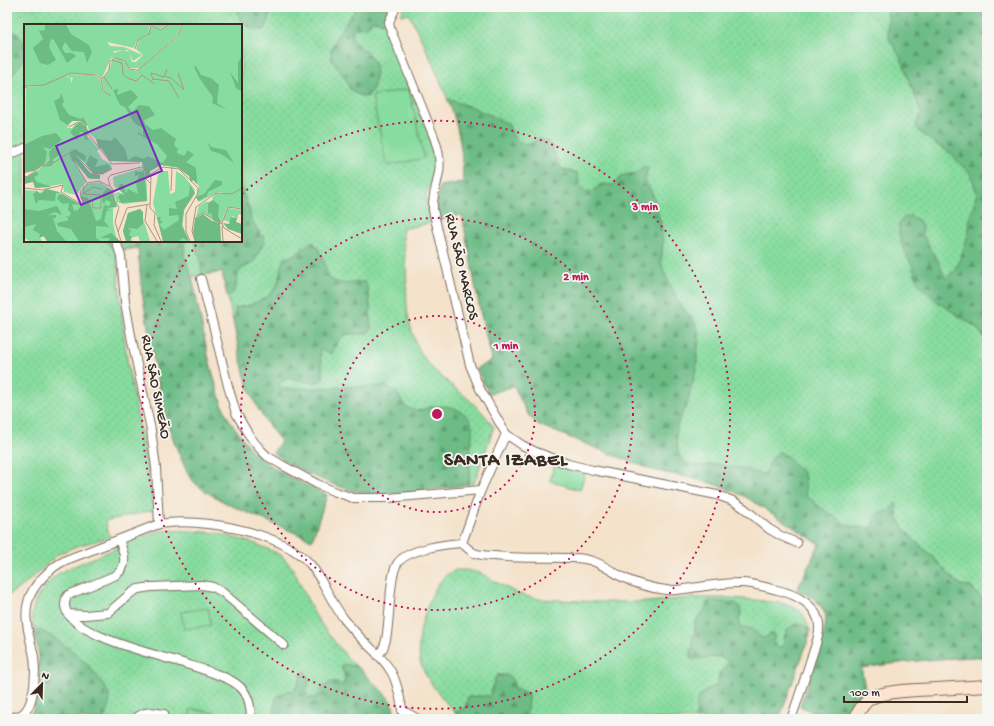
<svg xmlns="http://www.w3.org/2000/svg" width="994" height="726" viewBox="0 0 994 726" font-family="'Gochi Hand',sans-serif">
<defs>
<pattern id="grass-dots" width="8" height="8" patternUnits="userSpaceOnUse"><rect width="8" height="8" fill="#87dc9f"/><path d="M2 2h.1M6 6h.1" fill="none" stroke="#75bd88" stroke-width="1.8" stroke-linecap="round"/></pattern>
<pattern id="forest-firs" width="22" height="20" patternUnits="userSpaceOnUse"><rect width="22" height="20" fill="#6dbc86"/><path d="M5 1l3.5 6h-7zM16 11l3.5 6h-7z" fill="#5b996d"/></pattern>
</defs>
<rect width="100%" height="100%" fill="#f6f6f2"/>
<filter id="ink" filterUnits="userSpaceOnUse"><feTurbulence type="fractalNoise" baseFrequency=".025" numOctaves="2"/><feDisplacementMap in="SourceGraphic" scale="8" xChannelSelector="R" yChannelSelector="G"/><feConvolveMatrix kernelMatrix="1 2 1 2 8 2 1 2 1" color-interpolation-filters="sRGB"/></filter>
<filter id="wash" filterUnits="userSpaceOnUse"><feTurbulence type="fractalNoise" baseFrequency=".012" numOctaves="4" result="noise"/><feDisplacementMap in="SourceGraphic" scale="16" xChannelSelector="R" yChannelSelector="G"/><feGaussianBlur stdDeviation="0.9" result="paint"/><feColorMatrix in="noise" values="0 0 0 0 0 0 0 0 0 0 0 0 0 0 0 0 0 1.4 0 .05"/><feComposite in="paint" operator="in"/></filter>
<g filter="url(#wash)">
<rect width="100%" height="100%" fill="#f4e2ca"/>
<path fill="url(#grass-dots)" stroke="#61835e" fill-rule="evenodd" d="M7,7H390L385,20L386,29L428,133L432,147L433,153L434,169L433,176L426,196V201L430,223L402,229C403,241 405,253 406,265C407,280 406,294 407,309C410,330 418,355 434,370C455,390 477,402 494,427L474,483C456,487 438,489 419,491C402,493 385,495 368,493C350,492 334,484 318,477C302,470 287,463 273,453L281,441C263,419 253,402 245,374L222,272L192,277C199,312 205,347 215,381C218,393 222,405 227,416C237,434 251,452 268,465C285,477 308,486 327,495L312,540L232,506L217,498L205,491L194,482L187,472L177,449L167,422L157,378L142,292L138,248L116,251L124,336L128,366L147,465L154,510L105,521L110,537C93,542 73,546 57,555L24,585L7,596ZM25,25H241V241H25Z
M404,7H987V657C944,657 903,662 861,668L865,688L857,699L847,719H825L822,641L826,625V616L822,608L815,599L797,590L819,544L759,505L746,497L724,487L696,479L653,470L616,456L539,425L528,415L514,386L489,394L477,368L492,360L480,310L462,215L440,186L463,182V163L459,136L452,109L428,53L409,14L401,15Z
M172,530L194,531L217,533L253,543L266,548L281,555L292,567L314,613L326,631L347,657L376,686L389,700L394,711V716L393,719H26C35,711 35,702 37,691C39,678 40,664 39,651C37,640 33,629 32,618C31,601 45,584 58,574C63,571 68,568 74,566L150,534L160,531Z
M456,570H466L480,573L518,594L539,599L602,602H648L690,598H732L755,600L781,603L795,608L800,611L804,616L810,630V635L779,719H460C447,702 429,686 421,664C413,641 428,592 445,576C449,573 452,571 456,570Z"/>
<path fill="url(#forest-firs)" stroke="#547352" d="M236,7H271C269,15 269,24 264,30C248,31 239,22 236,7Z
M357,7H390L385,20L383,23L375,20H372C367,30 365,27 356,28L352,31C350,47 368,48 373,61C376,66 376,71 375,76C375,85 373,90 367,97C361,96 354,94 350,89C348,86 347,81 345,78C341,72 335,66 332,60C327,42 349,21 357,7Z
M888,7H987V342L976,327L942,305L930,295L918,283L912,265L906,254L901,242L899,233V224L903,218L911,216L919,220L922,227L923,236L938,261L946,279L955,269L960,261L962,253L964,250L969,231V222L977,193L970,173L959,163L952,154L931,141L919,131L916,125L921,113L914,92L907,76L903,62L889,38L888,28Z
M7,26C18,32 28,44 24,57C21,66 13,74 7,81Z
M447,99L477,109L508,124C514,137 512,140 527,145L540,139C551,142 553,146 556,157C557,161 560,165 562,169L577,173L580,185L586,191L592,192L601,184L613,185L624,175L636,173L642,167H648L645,180L654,197L660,221L663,242L661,261L664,272L679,304L693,320L697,327L699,336L696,370L686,407L679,420L677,427L676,437L678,449L680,457L684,462L697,466L715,464L747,470L757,473L765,474C769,465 771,457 780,452L787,456L798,468L803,472L805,479V488L806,495L821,508L846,524L855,527L872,528L874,518L877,514L886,512L891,509L896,503L898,517L903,528L914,540L932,556L954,580L962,585L971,587L987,604V657C944,657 903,662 861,668L865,688L857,699L847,719H825L800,706L822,641L826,620L825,612L819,603L811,596L797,590L820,544L775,515L746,497L721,486L696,479L653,470L616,456L539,425C526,415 521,400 514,386L489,394L477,368L492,360L480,310L462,215L438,219L437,200L440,186L463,182C463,166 462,150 459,135C457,123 452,111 447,99Z
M241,188L249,208L251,220L260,233L265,238C262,245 259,254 254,261C250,266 242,267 239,272C234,281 240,291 227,297L222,272L202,275L200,257L197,252L195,241H241Z
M106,241H185L184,256L192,277L209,361L220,399L227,416L235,428L250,448L269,465L288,476L327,495L312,540L232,506L217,498L205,491L194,482L187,472L177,449L167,422L157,378L142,292L138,248L115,251Z
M312,241C320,248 323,259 326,269C327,272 327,275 329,277C331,280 336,282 340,283C348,285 356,281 365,282C370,288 371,320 371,330C362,340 351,327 339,340C336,344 334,350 332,354L320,349V355L324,378C310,390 295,371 279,383L280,389L386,386L396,392L406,407L418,411C424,409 430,407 436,406C448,405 466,410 471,422C474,432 470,444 470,453C469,459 470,464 470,469C470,474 469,479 468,484C452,487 436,489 419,491C402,493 385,495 368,493C339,491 296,469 273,453L281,441C267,425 255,406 248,386C241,364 237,342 233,320L236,315L235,308C253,305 275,298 279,279C281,270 280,265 285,258C298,255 302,249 312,241Z
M712,601L736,603C743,609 741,615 738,622C742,632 745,626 752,629C755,631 759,636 762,638L767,637L770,634H773L775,637L773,641L775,645L779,647L784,645C784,642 784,637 785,635C786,629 795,622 801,624C804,625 807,628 810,630L807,643L779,719H695C698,713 695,706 698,700C701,691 712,689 718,683L719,673L727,665L728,661C717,652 702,662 690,658L693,644L692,640L693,636L695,633V622L705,609L707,602Z
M33,626C59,640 83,656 100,680C103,684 108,690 109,695C111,703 107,712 104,719H26L33,710L38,684L39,658L38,650Z
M344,664C348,665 356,666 359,668C363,671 367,676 371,680C380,689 399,704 393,719H274V706L275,701L277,697L287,691H293L295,689L300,681L301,674L305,671C307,674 309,678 309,681C309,689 303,690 308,698C312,698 315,698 318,696C322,693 319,694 321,690C322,687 331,682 334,681C337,681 340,684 343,686L345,678L342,669V666Z
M497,675C509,674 515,677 514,690H519L528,694C528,702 527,710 526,719H460L455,712L464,709L467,702L468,697L478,696H490L495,679Z"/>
<path fill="#87dc9f" stroke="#61835e" d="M409,89L424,158L387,166L372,96Z
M555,462L586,470L580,490L550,481Z
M208,608L211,625L184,629L181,612Z
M191,709L215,713L214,719H189Z"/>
</g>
<g filter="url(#ink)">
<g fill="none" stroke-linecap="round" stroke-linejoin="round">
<g stroke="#7c6a5a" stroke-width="10">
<path id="street" d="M396,7L389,22L390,28L434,137C438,148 441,161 439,172C437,186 432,195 433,210L470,365L480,389L506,434L522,445L536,452L568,464L593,470L717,495L733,501L744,508L769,529L781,536L797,543
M7,156L25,148
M116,241L121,256L125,302L132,341L151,430L156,468L159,524
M201,279L213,325L228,386L236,413L247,432L254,442L261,450L267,456L282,465L317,484L333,491L353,498H388L481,490
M119,540C124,552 129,566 116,575L68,595C65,598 65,602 65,606C68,635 158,655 183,663C198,668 228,676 239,686C249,694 251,707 251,719
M462,543C466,547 469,550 474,553C480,555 488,556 495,556C521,559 547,557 573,558C593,558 604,566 620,576C635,584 650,588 666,590C678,591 688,588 699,587C712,585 725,583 738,583C751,582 764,587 777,590C795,594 819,605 819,627C820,636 813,652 810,662C804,681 798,700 791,719
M462,543L481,490L506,434
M68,614L85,615L108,613L131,593L138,589L151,587L202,585L213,587L222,592L284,645
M378,656C386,647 387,636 388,624C390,610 390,575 397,564C406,549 446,544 462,543
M402,710L418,719
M7,716C36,725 36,674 34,657C32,645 28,635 27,623C26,616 26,609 28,602C32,585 51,567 66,560L159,524C200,517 282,532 310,564C324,581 331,603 345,620C353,630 361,639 370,647C377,654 385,661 390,670C397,679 402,707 404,719
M135,719C145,710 152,712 164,714"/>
</g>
<g stroke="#7c6a5a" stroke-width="14">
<path id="secondary" d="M855,719C859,711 862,704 869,699C883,690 920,690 937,689C954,688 970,687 987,686"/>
</g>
<use href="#street" stroke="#fff" stroke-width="8"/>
<use href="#secondary" stroke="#fde4d1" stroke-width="12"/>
</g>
</g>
<g fill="none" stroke="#c2185b" stroke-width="2" stroke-dasharray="2 4">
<circle cx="437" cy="414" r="98"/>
<circle cx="437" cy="414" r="196"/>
<path d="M242 194A294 294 0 1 1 199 241"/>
</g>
<g text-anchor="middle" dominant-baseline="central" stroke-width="3.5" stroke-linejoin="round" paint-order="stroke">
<g font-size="15" fill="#3b2a1e" stroke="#f6f6f2">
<text transform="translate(461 267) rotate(77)">RUA SÃO MARCOS</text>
<text transform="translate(155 387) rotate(79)">RUA SÃO SIMEÃO</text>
</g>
<g font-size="19" font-weight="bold" letter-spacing="1" fill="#3b2a1e" stroke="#f6f6f2">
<text x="506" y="461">SANTA IZABEL</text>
</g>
</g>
<g transform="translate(24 24)">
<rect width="218" height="218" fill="#f4e2ca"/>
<path d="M0,1H143L135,5L126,2L124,10L113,17L110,24L83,18L86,22L100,23L118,31L109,37L104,26L90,27L78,54L73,51L48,49L21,60L3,62L0,65ZM145,1H157L155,10L116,44H104L101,37L90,34L87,35L89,29L100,26L105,28L108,38H112L119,31L112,25L115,16L123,12L127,3L135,6ZM158,1H218V184L203,183L197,199L190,197L180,189L172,193L175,182L183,177L184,179L189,176L188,174L192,169L207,170L194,168L175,178L172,173L175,162L169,156L167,158L165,152L154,144L137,141L126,147V152L118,143V138L86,137L77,124L75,125L74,117L65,109L64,102L56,97H48L43,104H48L52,99L75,125L73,127L78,135L87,140L88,145L70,150L59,137L57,138L65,148L76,155H66L50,138L62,158L52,171L40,168L39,160L11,164L9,156L11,149L20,141L0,149L2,63L13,62L41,52L47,54V59L49,54L42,52L46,50L69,51L76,55L79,68L87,72L80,68L78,56L85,47L88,36L94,35L101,38L104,45L113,47L156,11ZM117,144L120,146L123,162V177L100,180L92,178L91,170L94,168L100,170L90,162L89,153ZM139,147H144L146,170L151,168L152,147L160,152L171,166L160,186L158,204L165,217H139L129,179L134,151ZM76,158L88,166L93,183L90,182L89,186V199L92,213L96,217H23L19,212L16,214L18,217H6L0,214V166L14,167V170L22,165L33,167L57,181L59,179L56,170L63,160ZM204,184L218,186V191L215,190L212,194L208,192L206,198L199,196ZM116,185L126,217H116L114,212L107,214L108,217H102L99,207L104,189Z" fill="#87dc9f"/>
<path d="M21,1H42L47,10L65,21L68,28L63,39L60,28L48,27L41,18L38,24L41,29H48L52,32L43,39L30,16L27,15L25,23L32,36L24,41L16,39L9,24L19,15L15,7L21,6ZM218,31V68L212,64L206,48L214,59V39ZM172,42L177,51L187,54L195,61L193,79L203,86L188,79L189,73L176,55L170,43ZM94,65L93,71L107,66L114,73L104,83L108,88L115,81L125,82L131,91L120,96L121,100L129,106L137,104L152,115L150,120L152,124L154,123L153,129L160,132L164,126L170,131L162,138L172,144L173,160L169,156L167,158L165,152L153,143L137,141L126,147V152H122L118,138L86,137L77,124L75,125L72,115L87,117L91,113L101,125L104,136L111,132L120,135L123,132L139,139L143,132L133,120L114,110L115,108L119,112V104L111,100L101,83L96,81L89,66ZM37,69L40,77L38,81L45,91L57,95L59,93L64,102L56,97H48L43,101L36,96L30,77L36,74ZM55,98L62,102L64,111L62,112L65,117L61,115L59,108H56L53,116L46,108ZM32,109L38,116L26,125L19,123L23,128L21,139L10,147L0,149V121L18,112ZM183,117L187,123L202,126L210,139L197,130L187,127ZM29,123L35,125V131L28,136L30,138L27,142L17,143L28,139L22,140L26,136L25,128ZM51,125L62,132L61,138L51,130L62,144L67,149L76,151V155L64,154L52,138L48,137L46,128ZM66,131L74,136L71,143L84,140L87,145L79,150H70L62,140ZM120,145L123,177L97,179L95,174L93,175L96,170L101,171L94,164L96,160H99L102,169L104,165L114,170L112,159L115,151L111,152V147L118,148ZM13,147L14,151L10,153L13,158L28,163L11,164L9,158L0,160V154ZM191,156L198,157V161L184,168L183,172L174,177L172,173L180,170ZM166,161L171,169L160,186L158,201L165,217L158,214L155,217H139L133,193H137L136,196L139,198L135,200L140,206L155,196L154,191L145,192V184L153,185L151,178L165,172ZM83,164L88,166L93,183L83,184L87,187L83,186L80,197L85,203L72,202V214L76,217H84L86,214H76L87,209L96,217H55L47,205L34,202L33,199L45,196L42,192L45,193L47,189L44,186L45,179L39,180L33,175L35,171L38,170L57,181L48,180L50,187L54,186L59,179L56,172L64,174L72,197L77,195L80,181L85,182L87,178L82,176L80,180L78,177L79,169ZM22,165L37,169H32L31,177L15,176L12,180L9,170L13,167L17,170ZM189,176L195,181L194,192L197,199L190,197L187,189L184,190V179ZM33,182L38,191L31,188L24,191H32V194H29L33,207L42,217H23L20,212L15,214L16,210L9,206L12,200L0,203V185L15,187ZM116,185L119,188V200L113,205L104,204L107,207L105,211L108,213L106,217H102L99,207L104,189ZM179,190L188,197L196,199L197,217H171L169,208L171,195ZM214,191L212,198L218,200V210L204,205L199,199L205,200L207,193L212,194Z" fill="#6dbc86"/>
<path fill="none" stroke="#aa9885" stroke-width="1" d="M111,25L114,16L125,10L127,2L136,6L144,1M88,36L98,39L99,50L103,54L112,57L118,51L131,60M140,52L147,54L160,66L154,49M80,53L88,65M77,55L79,67L87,72M129,55L145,57L155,74M129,56L127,49L140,53L143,45M0,66L2,62L20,61L47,49L71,51L78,55L85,46L86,37L92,34L101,37L105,45L114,46L155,11L158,1M45,103L54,98L61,100L65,111L88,140L116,139M58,138L70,150H78L88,145M0,152L3,153L19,141H26L45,129L63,159M39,161L37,168L57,180L59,178L56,168L64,159L75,157L87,163L90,168V176L95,183L91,198L97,217M60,162L59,170L77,171V184H69L68,177L70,175M86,162L84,154L87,151L117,143L121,145L122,155L126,159M0,164L18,166L39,161M147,167L148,143M59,170L69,163L78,165M123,181L121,197L133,217M218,185L204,183L198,199L200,204L218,215M170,195L179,189L198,200M198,202L199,217M94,208L103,184L126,180M137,217L130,201L131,189L126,184L127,150L139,143L155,145L174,164V169L162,190V208L166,217M171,217L168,207L172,183L192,169L208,170L218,164"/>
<path fill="#7b2cbf" fill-opacity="0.15" stroke="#7b2cbf" stroke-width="2" d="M113,87L138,147L57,181L32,122Z"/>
<rect width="218" height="218" fill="none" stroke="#3b2a1e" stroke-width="2"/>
</g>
<circle cx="437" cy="414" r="6" fill="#c2185b" stroke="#f6f6f2" stroke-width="2"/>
<g font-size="12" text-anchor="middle" font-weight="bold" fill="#c2185b" stroke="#f6f6f2" stroke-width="3.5" stroke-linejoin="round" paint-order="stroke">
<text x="645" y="210">3 min</text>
<text x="576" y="280">2 min</text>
<text x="506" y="349">1 min</text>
</g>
<rect width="994" height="726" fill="none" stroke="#f6f6f2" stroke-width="24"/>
<g transform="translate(42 684) rotate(23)" stroke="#f6f6f2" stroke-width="3" paint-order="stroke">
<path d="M0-3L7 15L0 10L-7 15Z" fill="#3b2a1e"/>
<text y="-6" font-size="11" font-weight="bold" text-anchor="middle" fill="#3b2a1e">N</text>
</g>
<path d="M844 696v6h123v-6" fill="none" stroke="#3b2a1e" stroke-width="2"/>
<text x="850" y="696" font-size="12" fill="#3b2a1e" stroke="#f6f6f2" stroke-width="3" paint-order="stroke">100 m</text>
</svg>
